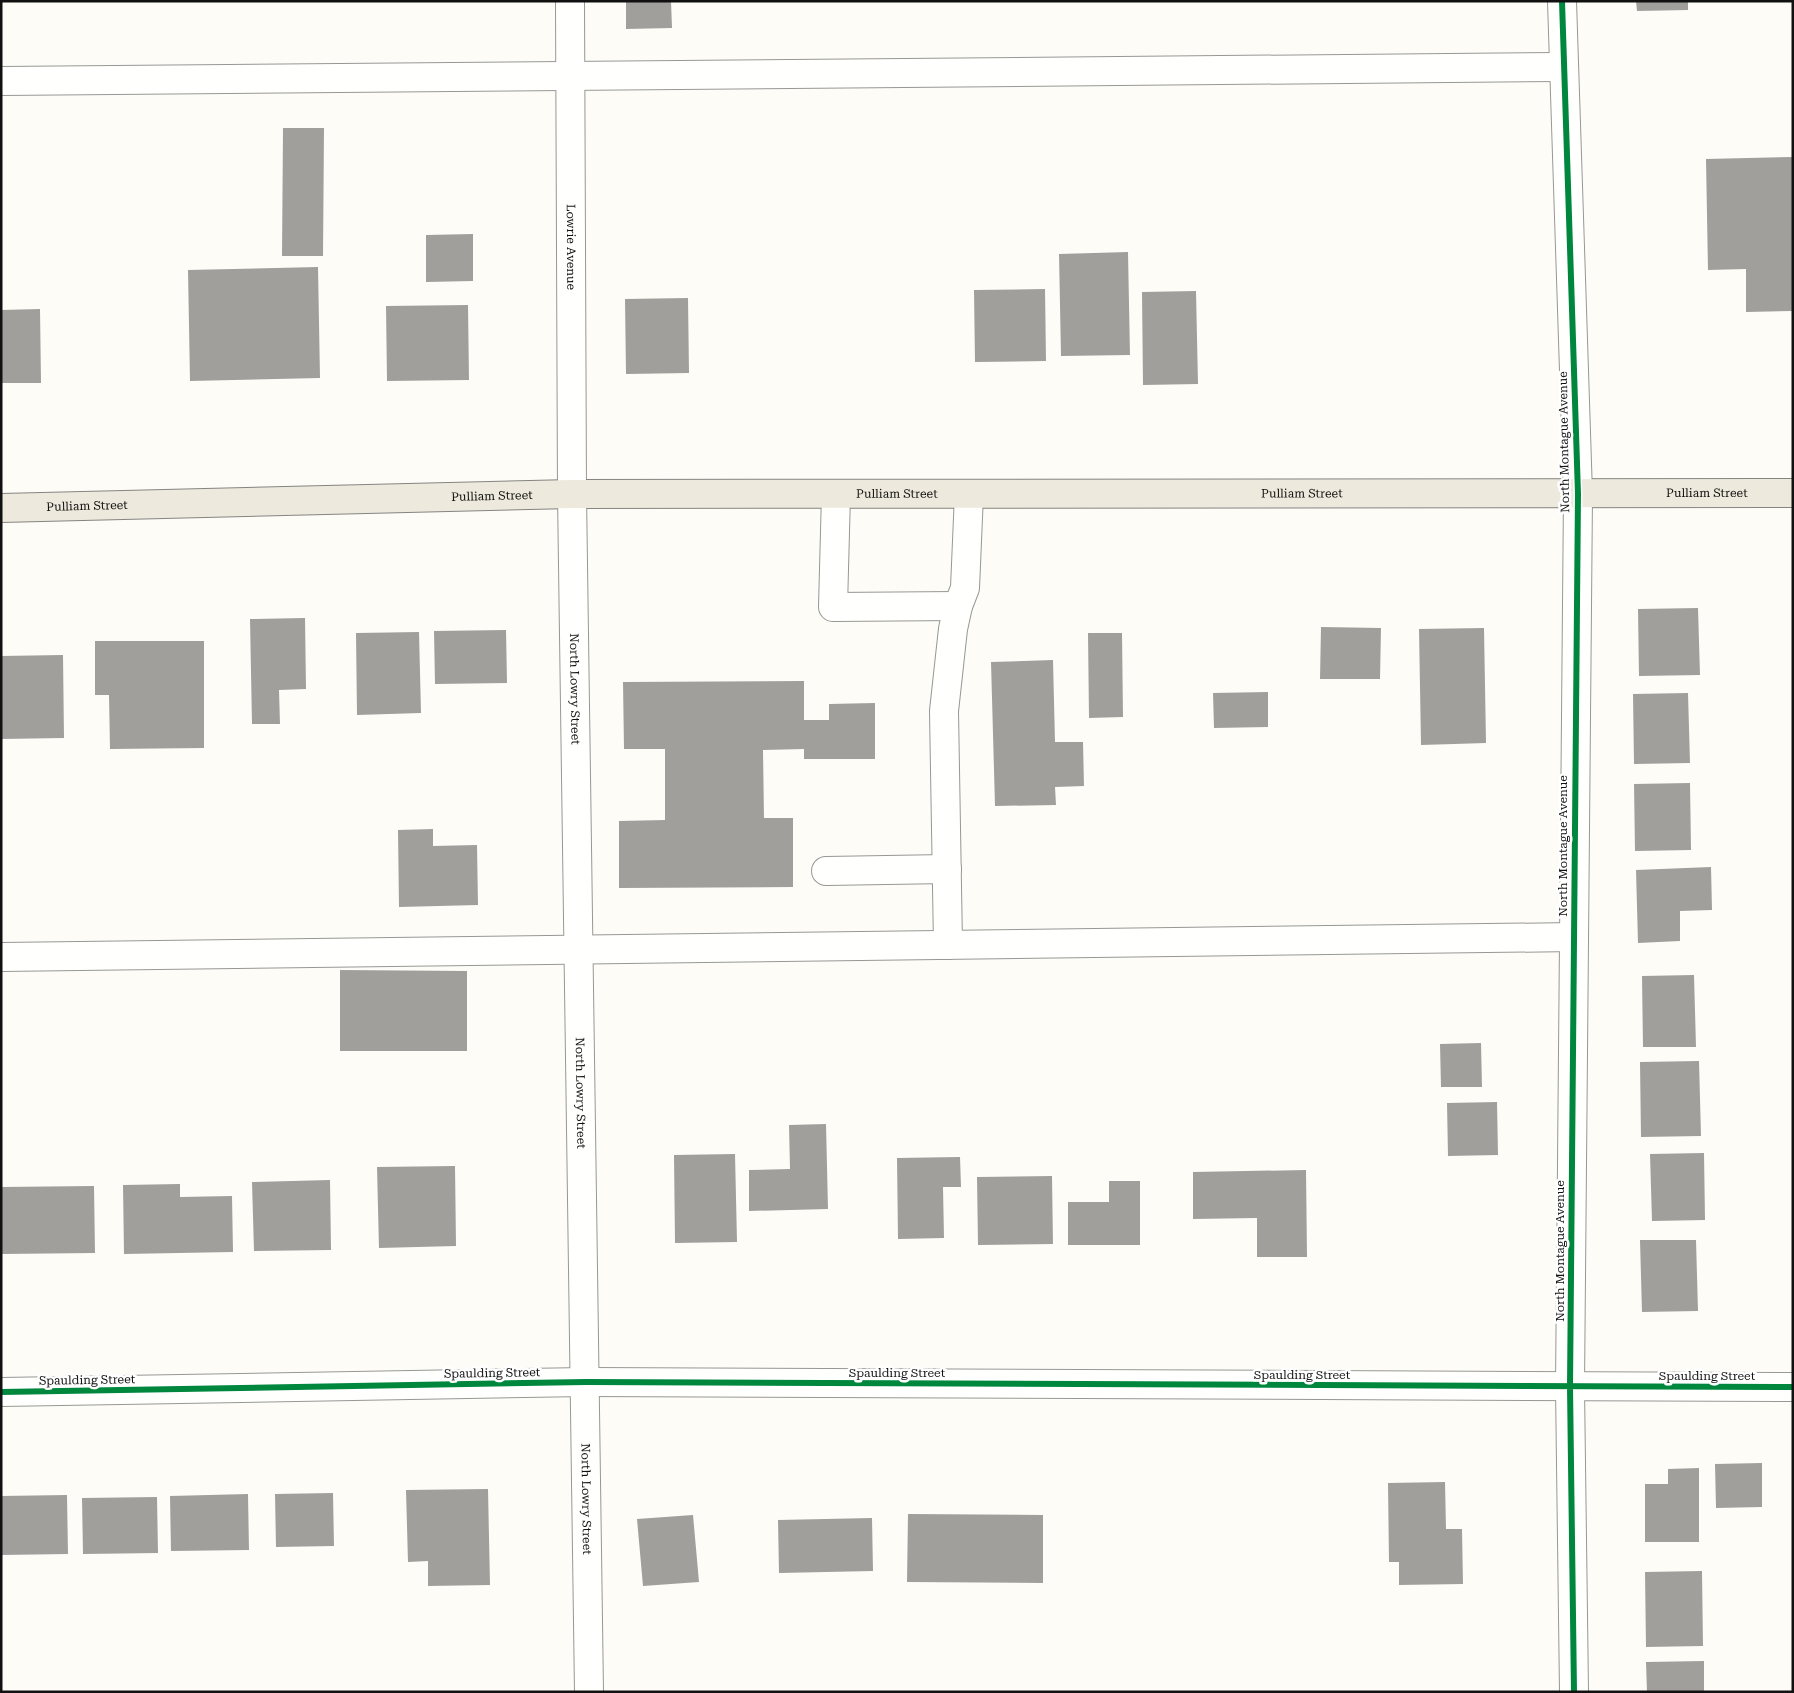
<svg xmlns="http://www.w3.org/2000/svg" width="1794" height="1693" viewBox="0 0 1794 1693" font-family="'Roboto Serif',serif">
<rect width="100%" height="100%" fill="#fdfcf7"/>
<path fill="#a19f9c" d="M626,1H671L672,28L626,29Z
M1636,1H1688V10L1637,11Z
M283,128H324L323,256H282Z
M1793,157L1792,311L1746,312V269L1708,270L1706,159Z
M473,234V281L426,282V235Z
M1128,252L1130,355L1061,356L1059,254Z
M318,267L320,378L190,381L188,270Z
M1045,289L1046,361L975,362L974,290Z
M1196,291L1198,384L1143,385L1142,292Z
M688,298L689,373L626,374L625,299Z
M468,305L469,380L387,381L386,306Z
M40,309L41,383H1V310Z
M1698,608L1700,675L1639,676L1638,609Z
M305,618L306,689L279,690L280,724H252L250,619Z
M1321,627L1381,628L1380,679H1320Z
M1484,628L1486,743L1421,745L1419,629Z
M506,630L507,683L435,684L434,631Z
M419,632L421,713L357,715L356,633Z
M1088,633H1122L1123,717L1089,718Z
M95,641H204V748L110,749L109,695H95Z
M63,655L64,738L1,739V656Z
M1053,660L1055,742H1083L1084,786L1055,787L1056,805L995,806L991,662Z
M804,681V720H829V704L875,703V759H804V749L763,750L764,818H793V887L619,888V821L665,820V749H624L623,682Z
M1268,692V727L1214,728L1213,693Z
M1688,693L1690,763L1634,764L1633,694Z
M1690,783L1691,850L1635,851L1634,784Z
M433,829V846L477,845L478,905L399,907L398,830Z
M1711,867L1712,910L1680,911V941L1638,943L1636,870Z
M340,970L467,971V1051H340Z
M1694,975L1696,1047H1643L1642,976Z
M1481,1043L1482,1087H1441L1440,1044Z
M1699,1061L1701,1136L1641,1137L1640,1062Z
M1497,1102L1498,1155L1448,1156L1447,1103Z
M826,1124L828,1209L749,1211V1170L790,1169L789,1125Z
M1704,1153L1705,1220L1652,1221L1650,1154Z
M735,1154L737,1242L675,1243L674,1155Z
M960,1157L961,1187H943L944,1238L898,1239L897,1158Z
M455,1166L456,1246L379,1248L377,1167Z
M1306,1170L1307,1257H1257V1218L1193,1219V1172Z
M1052,1176L1053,1244L978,1245L977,1177Z
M330,1180L331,1250L254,1251L252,1182Z
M1109,1181H1140V1245H1068V1202H1109Z
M180,1184V1197L232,1196L233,1252L124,1254L123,1185Z
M94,1186L95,1253L1,1254V1187Z
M1640,1240H1696L1698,1311L1642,1312Z
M1762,1463V1507L1716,1508L1715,1464Z
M1699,1468V1542H1645V1484H1668V1469Z
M1445,1482L1446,1529H1462L1463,1584L1399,1585V1562H1389L1388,1483Z
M488,1489L490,1585L428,1586V1561L408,1562L406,1490Z
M333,1493L334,1546L276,1547L275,1494Z
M248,1494L249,1550L171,1551L170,1496Z
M67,1495L68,1554L1,1555V1496Z
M157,1497L158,1553L83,1554L82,1498Z
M908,1514L1043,1515V1583L907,1582Z
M693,1515L699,1582L643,1586L637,1519Z
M872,1518L873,1571L779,1573L778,1520Z
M1702,1571L1703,1646L1646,1647L1645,1572Z
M1704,1661V1692H1647L1646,1662Z"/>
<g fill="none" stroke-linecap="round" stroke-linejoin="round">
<g stroke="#979795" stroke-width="30">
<g id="minor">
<path id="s1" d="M570,1L572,494L589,1692"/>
<path d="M1562,1L1578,494L1570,1387L1574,1692"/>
<path d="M1,81L1564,67"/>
<path d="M836,494L833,607L958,606"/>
<path d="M826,871L947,869"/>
<path d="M948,945L944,711L953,629L958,606L965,588L969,494"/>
<path d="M1,957L1574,937"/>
<path d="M1,1392L586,1382L1793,1387"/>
</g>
</g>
<g stroke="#858482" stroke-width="30">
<g id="major">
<path id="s2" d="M1,508L572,494L1793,493"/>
</g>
</g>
<use href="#minor" stroke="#fffffe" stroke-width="28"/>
<use href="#major" stroke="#ede9dc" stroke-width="28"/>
<g stroke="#fff" stroke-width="9">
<path id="cycleway" d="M1562,1L1578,494L1570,1387L1574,1692
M1,1392L586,1382L1793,1387"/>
</g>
<use href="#cycleway" stroke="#00873e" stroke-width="6"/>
</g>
<g text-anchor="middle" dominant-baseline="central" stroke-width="5" stroke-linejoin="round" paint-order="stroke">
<g font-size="12" fill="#111" stroke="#fff">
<text stroke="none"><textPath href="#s1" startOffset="246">Lowrie Avenue</textPath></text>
<text transform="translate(1564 442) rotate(-91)">North Montague Avenue</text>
<text stroke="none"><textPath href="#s2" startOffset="1706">Pulliam Street</textPath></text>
<text stroke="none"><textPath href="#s2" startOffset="896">Pulliam Street</textPath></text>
<text stroke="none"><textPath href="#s2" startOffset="1301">Pulliam Street</textPath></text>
<text stroke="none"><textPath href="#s2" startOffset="491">Pulliam Street</textPath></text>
<text stroke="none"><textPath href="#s2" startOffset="86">Pulliam Street</textPath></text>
<text stroke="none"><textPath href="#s1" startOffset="688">North Lowry Street</textPath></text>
<text transform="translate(1563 846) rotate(-90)">North Montague Avenue</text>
<text stroke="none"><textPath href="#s1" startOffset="1092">North Lowry Street</textPath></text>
<text transform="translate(1560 1251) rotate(-90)">North Montague Avenue</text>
<text transform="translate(492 1373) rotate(-1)">Spaulding Street</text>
<text x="897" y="1373">Spaulding Street</text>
<text x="1302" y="1375">Spaulding Street</text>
<text x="1707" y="1376">Spaulding Street</text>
<text transform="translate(87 1380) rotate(-1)">Spaulding Street</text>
<text stroke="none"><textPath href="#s1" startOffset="1498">North Lowry Street</textPath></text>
</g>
</g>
<rect width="1794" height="1693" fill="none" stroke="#111111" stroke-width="5"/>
</svg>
